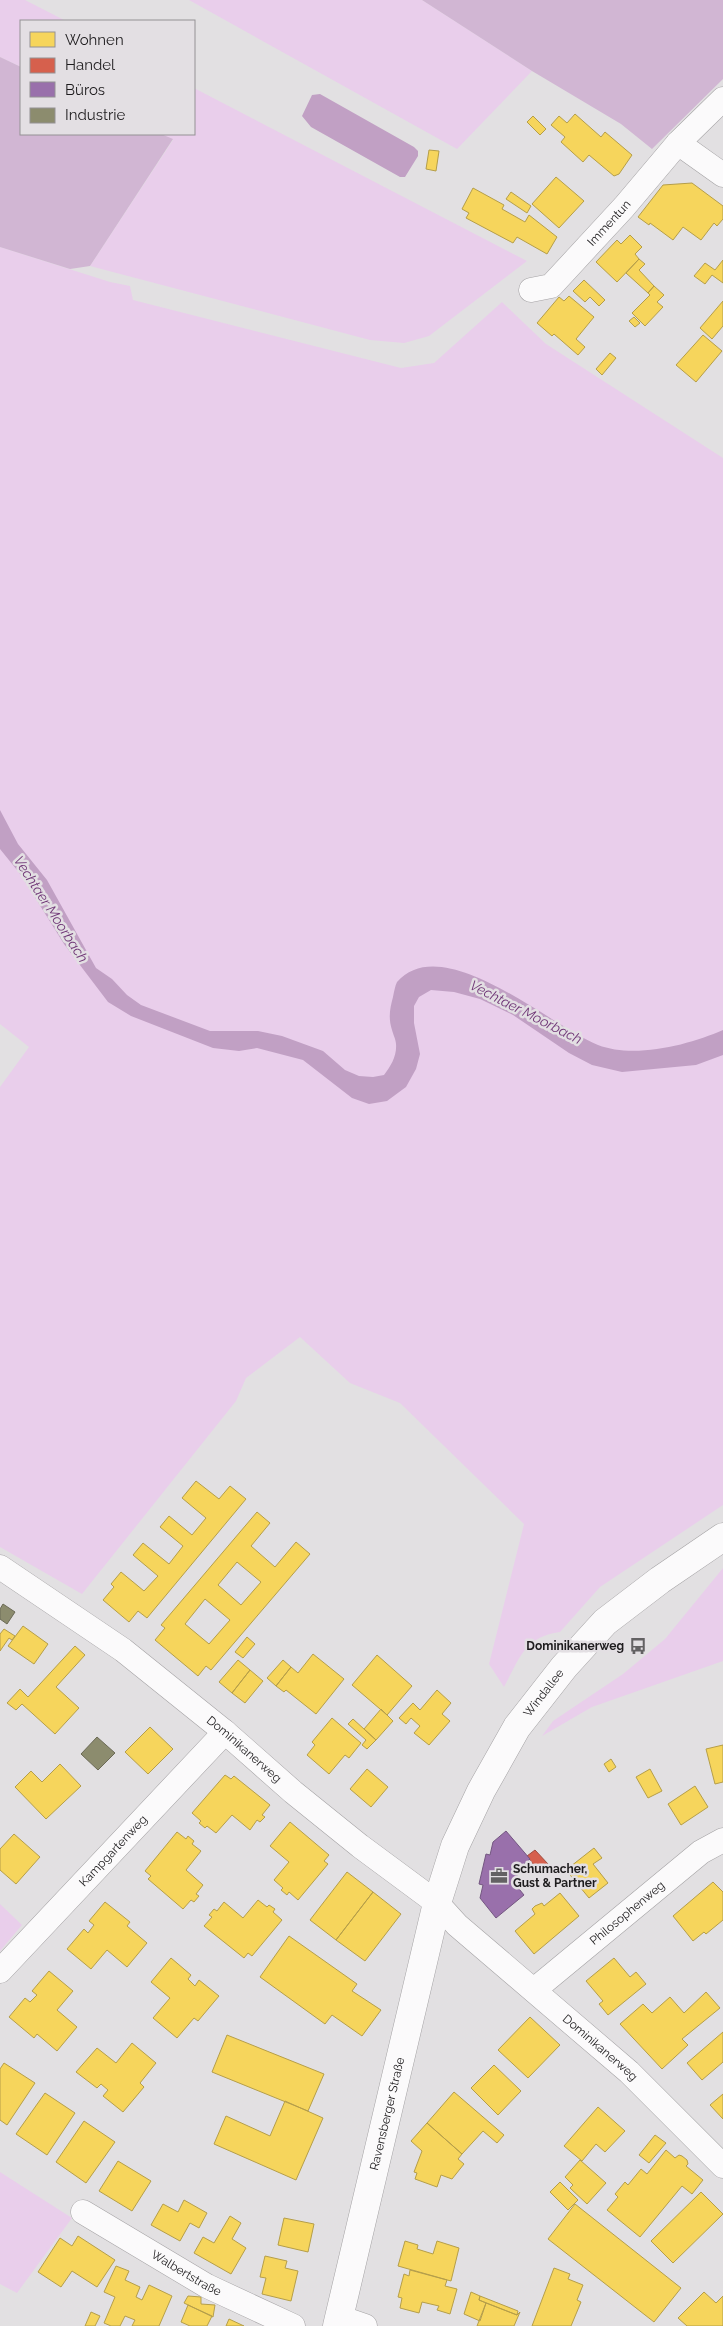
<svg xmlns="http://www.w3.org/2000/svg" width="723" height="2326" viewBox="0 0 723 2326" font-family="Raleway,sans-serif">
<rect width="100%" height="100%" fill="#e2e0e2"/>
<path fill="#e9ceeb" d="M0,0H25L66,21H21V67L0,57Z
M189,0H422L532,71L457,149Z
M194,88L527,261L429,336L404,343L370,340L90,266L173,140L161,134H194Z
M0,247L110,282L130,286L133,300L401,368L434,363L502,302L546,344L723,458V1505L600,1587L560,1632C524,1637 520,1658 504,1687L489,1664L524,1524L400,1403L350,1383L300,1337L246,1378L236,1401L82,1594L0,1547V1087L29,1047L0,1024Z
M723,1568V1661L592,1707L542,1736L553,1721L623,1674L665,1639Z
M0,1904L22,1925L0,1951Z
M0,2172L72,2218L17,2293L0,2284Z"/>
<path fill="#d1b6d3" d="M422,0H723V79L652,149L621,124L532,71Z
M0,57L21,67V134H161L173,139L90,266L70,269L0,247Z"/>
<path fill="#c1a0c4" d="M320,94L414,147L418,151V156L405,177H400L311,127L302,116L312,95Z
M0,810L18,844L47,880L96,968L112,979L127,995L141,1005L210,1031H258L282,1036L323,1051L345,1070L359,1076L373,1077L384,1075C391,1066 397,1056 396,1044C396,1040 393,1034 392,1030C388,1018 390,1008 393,997C394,992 395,986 397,982C443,929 552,1027 598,1045C634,1059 689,1045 723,1030V1055L696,1065L622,1072L592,1065L569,1053L513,1015L480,999L454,992L431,990L419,997L414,1006V1023L420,1054L416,1069L406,1087L387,1101L369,1104L352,1098L303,1060L257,1048L239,1051L213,1048L131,1016L108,1002L64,944L21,875L0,849Z"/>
<path fill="#f6d55c" stroke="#b59e49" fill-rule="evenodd" d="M575,114L601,137L605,132L632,155L619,174L614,176L589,155L583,162L561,142L565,137L551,125L559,116L567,123Z
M533,116L546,129L540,135L527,122Z
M429,150L439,151L436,171L426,169Z
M556,177L584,201L559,228L532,204Z
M692,183L723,206V219L717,226L714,223L701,240L683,227L673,240L650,223L649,225L638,217L663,185Z
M473,188L504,205L502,209L525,222L529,215L557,237L547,254L517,237L513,243L466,218L469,213L462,209Z
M511,192L531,206L527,213L506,199Z
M630,235L642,247L635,254L639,259L617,282L596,262L617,240L621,244Z
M639,259L645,264L639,270L654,286L648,293L626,273Z
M723,260V283L712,275L705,284L694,276L705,263L715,270Z
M584,280L605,300L599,306L590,297L585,302L573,291Z
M654,286L664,295L657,302L663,307L645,326L632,313L650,295L648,293Z
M569,296L594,317L576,339L585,347L578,355L554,334L552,336L537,323L559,297L564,301Z
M723,301V326L712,339L700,328Z
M634,317L640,323L635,327L629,321Z
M703,335L722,351L696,382L676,365Z
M610,353L616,358L602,375L596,369Z
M196,1481L219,1499L230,1486L246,1499L147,1618L138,1611L129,1622L103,1600L114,1587L111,1584L121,1572L144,1591L158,1576L133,1555L143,1543L169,1564L183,1546L160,1527L169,1516L192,1535L206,1518L182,1498Z
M257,1512L270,1523L251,1546L275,1567L296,1542L310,1554L211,1670L206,1666L198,1676L155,1640L165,1628L161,1625ZM237,1562L261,1582L241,1605L218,1585ZM205,1599L230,1620L209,1644L185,1624Z
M23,1626L48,1644L34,1664L8,1646Z
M4,1629L15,1636L12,1640L9,1638L0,1651V1634Z
M247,1637L255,1644L243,1658L235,1652Z
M75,1646L85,1655L56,1687L79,1708L55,1734L22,1704L16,1710L7,1703L20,1689L28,1697Z
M313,1654L344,1679L316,1714L286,1690L284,1692L276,1686L291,1667L298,1673Z
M377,1655L412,1686L387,1715L352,1685Z
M238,1660L250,1670L232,1693L219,1682Z
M283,1660L291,1667L276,1686L267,1678Z
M250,1670L263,1681L245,1703L232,1693Z
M437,1690L451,1703L442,1714L450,1721L429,1745L414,1733L420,1726L411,1718L406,1724L399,1718L413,1703L420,1710Z
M381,1709L393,1721L376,1740L364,1729Z
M332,1718L361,1743L349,1758L345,1755L329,1774L307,1755L315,1745L312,1742Z
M353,1719L376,1740L367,1749L362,1745L366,1740L348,1724Z
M150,1727L173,1749L148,1774L125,1752Z
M723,1745V1782L715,1784L706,1749Z
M611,1759L616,1767L609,1772L604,1764Z
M60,1764L81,1786L46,1819L15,1787L31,1771L42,1782Z
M367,1769L388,1787L371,1807L350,1789Z
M650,1769L662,1791L648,1798L636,1777Z
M225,1775L231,1779L234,1776L270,1805L262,1815L265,1817L260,1822L257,1820L250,1830L232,1815L216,1833L207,1826L205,1828L199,1823L201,1821L192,1813Z
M695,1786L708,1807L681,1825L668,1804Z
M290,1822L329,1855L324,1861L328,1864L298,1900L289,1892L287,1895L281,1890L283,1888L274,1880L289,1862L270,1846Z
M177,1832L186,1839L188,1836L194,1841L192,1844L201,1851L186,1870L203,1885L196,1894L199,1896L194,1902L191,1900L183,1909L148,1879L151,1876L145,1871Z
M14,1834L40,1857L16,1884L0,1870V1849Z
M594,1848L602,1858L593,1864L608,1883L589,1898L566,1870Z
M347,1872L373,1892L336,1940L310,1920Z
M713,1882L723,1892V1920L706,1934L704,1932L693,1941L673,1916Z
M373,1892L401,1914L365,1961L336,1940Z
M560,1893L579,1916L534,1954L515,1931L535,1914L532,1909L535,1906L542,1903L544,1906Z
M258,1900L267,1907L269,1905L275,1909L273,1912L282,1920L252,1956L248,1953L244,1958L204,1926L212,1917L209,1915L214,1909L217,1911L224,1902L243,1918Z
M105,1902L130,1922L127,1926L147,1943L127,1967L107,1950L91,1969L67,1949L84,1929L88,1933L94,1925L89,1921Z
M289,1936L357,1984L352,1991L381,2010L362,2036L332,2015L325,2024L260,1977Z
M171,1958L191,1975L188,1979L195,1986L199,1980L219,1996L198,2021L194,2018L177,2038L153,2018L170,1998L151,1982Z
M614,1958L630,1977L636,1972L646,1984L608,2015L599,2004L603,2001L586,1981Z
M49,1971L73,1991L57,2010L77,2027L57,2051L37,2034L34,2038L9,2017L25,1998L30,2002L37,1995L32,1991Z
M706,1992L720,2008L682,2039L688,2045L662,2069L620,2024L643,2004L652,2013L670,1997L684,2013Z
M530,2017L560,2045L528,2078L498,2050Z
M723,2032V2062L702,2080L687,2063Z
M227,2035L324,2074L308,2111L212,2072Z
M132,2043L156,2063L140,2083L144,2087L123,2112L103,2096L108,2090L101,2084L97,2088L76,2072L97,2048L116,2063Z
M4,2063L35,2083L7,2125L0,2120V2069Z
M494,2065L521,2091L498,2115L471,2088Z
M454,2092L504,2135L497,2143L483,2131L462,2154L427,2123Z
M45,2093L75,2113L47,2155L16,2134Z
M723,2094V2119L710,2105Z
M285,2101L323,2118L296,2180L214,2144L226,2116L270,2136Z
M598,2107L625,2131L605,2152L596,2144L582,2161L564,2146Z
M84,2121L115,2142L86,2183L56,2162Z
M427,2123L462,2154L458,2159L464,2164L452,2179L441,2175L437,2187L415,2179L417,2173L414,2172L422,2151L411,2141Z
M655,2135L666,2143L649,2163L639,2155Z
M666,2150L675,2158L679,2155L682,2156L687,2160L688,2164L686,2166L703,2180L692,2194L682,2186L640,2237L607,2210L618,2197L615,2194L625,2182L628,2185L641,2169L647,2174Z
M580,2160L606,2183L587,2204L570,2188L573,2185L565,2177Z
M118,2161L151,2181L132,2211L99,2191Z
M560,2182L578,2200L568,2210L550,2192Z
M701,2192L723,2214L673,2263L651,2241Z
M184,2200L207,2213L199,2228L190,2223L180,2241L151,2225L163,2204L178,2212Z
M575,2204L681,2288L654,2322L548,2239Z
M230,2216L241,2223L232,2239L246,2248L231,2274L194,2253L203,2237L214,2243Z
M284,2218L314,2224L308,2252L278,2245Z
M78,2236L115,2260L97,2287L72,2271L61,2287L38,2272L60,2238L72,2246Z
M405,2241L418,2245L417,2249L433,2254L437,2241L459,2248L451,2281L398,2266Z
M265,2256L287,2261L285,2268L298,2271L291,2301L262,2294L266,2278L260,2277Z
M116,2266L129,2271L125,2280L140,2287L136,2297L142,2300L149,2285L172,2296L159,2326H132L135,2320L125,2316L120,2326H111L104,2323L115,2297L104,2292Z
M554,2268L570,2274L568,2279L583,2285L577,2300L581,2302L571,2326H532Z
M410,2270L447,2280L445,2286L457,2289L450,2314L437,2310L439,2306L422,2302L419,2313L400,2308L402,2298L398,2297L404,2274L409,2276Z
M471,2292L480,2296L479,2300L486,2303L480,2321L464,2314Z
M704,2292L716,2303L723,2296V2326H687L678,2318Z
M188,2296L201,2297V2304L215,2305L213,2317L184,2303Z
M480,2296L518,2311L517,2315L479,2300Z
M486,2303L517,2315L520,2312L514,2326H477Z
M188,2305L212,2316L207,2326H190L181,2322Z
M91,2312L100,2316L95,2326H85Z
M229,2319L244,2326H226Z"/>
<path fill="#d6604d" stroke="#9f4c3f" d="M535,1850L548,1864L539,1872L527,1856Z"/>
<path fill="#9970ab" stroke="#745781" d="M506,1831L530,1859L519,1868L515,1884L524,1895L496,1918L480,1898L483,1885L479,1884L486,1854L490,1855L493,1842Z"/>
<path fill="#8c8c6e" stroke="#6b6a56" d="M3,1604L15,1612L7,1624L0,1619V1609Z
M97,1737L115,1753L98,1770L81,1754Z"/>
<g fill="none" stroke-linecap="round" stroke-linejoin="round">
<g stroke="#a4a2a4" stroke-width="25">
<g id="minor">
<path d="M678,143L723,175"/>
<path id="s1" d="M531,290L551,286L624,207L678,143L723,99"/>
<path id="s2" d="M0,1567L123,1650L225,1732L293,1792L360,1846L437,1903L457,1925L629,2072L723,2166"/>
<path id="s3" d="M0,1971L225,1732"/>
<path id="s4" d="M534,1990L701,1852L723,1840"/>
<path id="s5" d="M83,2212L207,2286L293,2326"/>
<path d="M339,2317L365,2326"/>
</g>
</g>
<g stroke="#a4a2a4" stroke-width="29">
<g id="major">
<path id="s6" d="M337,2326L437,1903L455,1846L481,1791L517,1727L564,1667L605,1622L660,1580L723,1537"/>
</g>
</g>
<use href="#minor" stroke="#fbfafb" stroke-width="24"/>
<use href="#major" stroke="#fbfafb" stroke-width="28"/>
</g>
<defs>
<g id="bus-bare" transform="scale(1.35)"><path d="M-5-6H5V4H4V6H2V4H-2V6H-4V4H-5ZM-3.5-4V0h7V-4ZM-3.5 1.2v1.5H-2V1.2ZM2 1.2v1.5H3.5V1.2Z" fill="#636163" stroke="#e3dfe3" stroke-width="2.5" paint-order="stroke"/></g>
<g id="office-bare" transform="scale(1.35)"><path d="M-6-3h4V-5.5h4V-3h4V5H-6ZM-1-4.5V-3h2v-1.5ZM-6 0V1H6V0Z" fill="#636163" stroke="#e3dfe3" stroke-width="2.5" paint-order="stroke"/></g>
</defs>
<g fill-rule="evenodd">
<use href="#bus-bare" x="638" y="1646"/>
<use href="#office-bare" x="499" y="1876"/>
</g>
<g text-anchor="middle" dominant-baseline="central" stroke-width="5" stroke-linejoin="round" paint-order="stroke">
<g font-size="12" fill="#1e1c1e" stroke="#e3dfe3">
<text stroke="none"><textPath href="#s1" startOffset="106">Immentun</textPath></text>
<text stroke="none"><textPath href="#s6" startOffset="672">Windallee</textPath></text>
<text stroke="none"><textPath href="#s2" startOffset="305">Dominikanerweg</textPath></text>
<text stroke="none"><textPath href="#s3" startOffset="165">Kampgartenweg</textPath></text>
<text stroke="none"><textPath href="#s4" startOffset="121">Philosophenweg</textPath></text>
<text stroke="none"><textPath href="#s2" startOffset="770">Dominikanerweg</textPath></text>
<text stroke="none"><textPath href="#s6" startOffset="218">Ravensberger Straße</textPath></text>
<text stroke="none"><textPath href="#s5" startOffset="120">Walbertstraße</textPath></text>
</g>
<g font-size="12" font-weight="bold" fill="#1e1c1e" stroke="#e3dfe3" text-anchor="end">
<text x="624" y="1646">Dominikanerweg</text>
<text x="513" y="1869" text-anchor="start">Schumacher,<tspan x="513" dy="14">Gust &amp; Partner</tspan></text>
</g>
<g font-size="14" font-style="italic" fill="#703777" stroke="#e3dfe3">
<text transform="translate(51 909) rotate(57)">Vechtaer Moorbach</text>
<text transform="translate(526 1012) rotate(27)">Vechtaer Moorbach</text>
</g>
</g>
<rect x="20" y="20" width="175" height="115" fill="#e3dfe3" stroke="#949194"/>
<rect x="30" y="32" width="25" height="15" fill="#f6d55c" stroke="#949194"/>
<text x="65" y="45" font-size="15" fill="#1e1c1e">Wohnen</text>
<rect x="30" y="58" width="25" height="15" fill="#d6604d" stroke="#949194"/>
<text x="65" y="70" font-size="15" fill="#1e1c1e">Handel</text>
<rect x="30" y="82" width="25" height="15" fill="#9970ab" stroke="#949194"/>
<text x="65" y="95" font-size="15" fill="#1e1c1e">Büros</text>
<rect x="30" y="108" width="25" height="15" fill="#8c8c6e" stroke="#949194"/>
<text x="65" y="120" font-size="15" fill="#1e1c1e">Industrie</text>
</svg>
